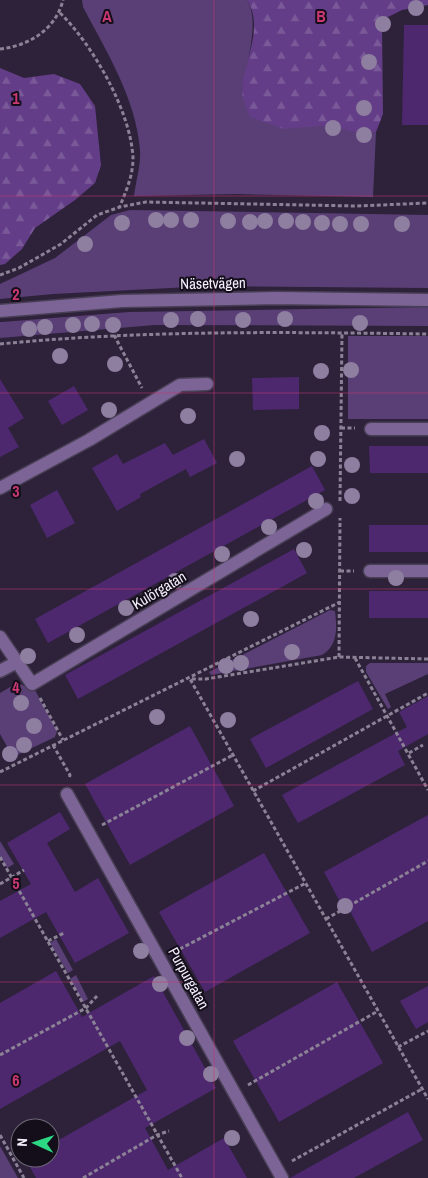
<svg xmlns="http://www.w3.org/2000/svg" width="428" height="1178" viewBox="0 0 428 1178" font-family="'Archivo Narrow',sans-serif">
<defs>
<pattern id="forest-firs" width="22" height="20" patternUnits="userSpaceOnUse" patternTransform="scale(1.25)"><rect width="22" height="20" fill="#633d87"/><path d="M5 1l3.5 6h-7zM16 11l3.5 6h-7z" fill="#7a5999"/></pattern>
</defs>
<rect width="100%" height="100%" fill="#2d223a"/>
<path fill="#5a3f76" d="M82,0H247C261,22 245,67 242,93L357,133L376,132L373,197L237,194L134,196C136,181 141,164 140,150C136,98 106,51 83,7Z
M130,210L428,215V288L210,286L53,294L0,299V284L55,258L111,215Z
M428,307V326L155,325L0,338V322H2L129,312Z
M348,336H428V419H348Z
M330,610L335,611C337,629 338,645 322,655L211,675L209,672Z
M370,663H428V674L385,694L391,707L388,709L366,672V666Z
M17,683L35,690L57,731L55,737L13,757L0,734V693Z
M0,841L14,864L7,868L0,856Z
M56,939L73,970L68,973L50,943Z
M76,975L88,999L83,1002L70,979Z
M0,1146L18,1178H0Z"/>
<path fill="url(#forest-firs)" d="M247,0H428V5L402,10L386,18L382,28L383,114L376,132L357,133L330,125L284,129L250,117C247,109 242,99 242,91C243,62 265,28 247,0Z
M0,68L24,78L54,74L80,84L95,106L101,165L95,183L75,200L35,228L22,249L5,264L0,265Z"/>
<path fill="#4e286f" d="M404,25H428V125H402Z
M299,377V409L253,410L252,378Z
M0,379L24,418L8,428L19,447L0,457Z
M74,386L88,410L62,425L48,401Z
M204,439L217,463L190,477L186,469L140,494L141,497L117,511L92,468L117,454L123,464L165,443L173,455Z
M369,446H428V473H370Z
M312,466L325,490L48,643L35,619Z
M57,490L75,523L47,538L30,505Z
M369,525H428V552H369Z
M294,549L307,573L78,699L65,675Z
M369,591H428V618H369Z
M358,681L373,709L266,768L250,739Z
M428,696V734L398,751L405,765L298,823L282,795L407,727L399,712Z
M190,726L234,806L130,865L85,784Z
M60,812L70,829L47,843L75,892L98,878L129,933L75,963L46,912L0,938V901L31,884L7,843Z
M428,815V921L372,952L343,898L339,900L324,872Z
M264,853L310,933L205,992L159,912Z
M56,971L82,1017L154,976L216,1088L145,1128L168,1170L224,1138L247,1178H36L25,1158H50V1145L147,1090L120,1041L0,1109V1003Z
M337,982L383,1063L279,1122L233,1041Z
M428,986V1022L416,1029L400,1001Z
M408,1112L423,1140L354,1178H290Z"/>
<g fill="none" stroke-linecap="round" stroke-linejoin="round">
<g stroke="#493f55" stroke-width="15">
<path id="minor" d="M0,311L122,301L276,298L428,300
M371,429H428
M0,488L89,440L180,385L207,384
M370,571H428
M0,637L32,684L326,509
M0,671L17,662
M67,794L282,1178"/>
</g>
<path stroke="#8b8296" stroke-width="3" stroke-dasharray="4 2.5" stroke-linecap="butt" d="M60,13C93,45 131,112 133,158C133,176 126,191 120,206
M0,49C29,46 56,29 63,0
M0,275L19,268L61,244L97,215L120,207L146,202L357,206L428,203
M114,335L142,388
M0,344C143,330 284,332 428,334
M341,428H355
M340,501L342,333
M340,571H354
M339,657L340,518
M355,658L428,790
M428,659L339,657L206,679H190L428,1099
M40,698L63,740
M53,745L70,775L69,778
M409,753L423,745
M0,772L340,602
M253,791L428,693
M102,825L233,755
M0,857L182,1178
M0,884L24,870
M326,919L428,861
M48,941L64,933
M174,952L306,883
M398,1047L428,1031
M0,1055L86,1008L97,996
M248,1085L378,1011
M0,1135L24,1178
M292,1161L422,1089
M83,1178L157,1135L169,1131"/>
<use href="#minor" stroke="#7c6497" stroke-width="12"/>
</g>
<g fill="#8e7ea0">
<circle cx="416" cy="8" r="8"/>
<circle cx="383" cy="24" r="8"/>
<circle cx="369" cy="62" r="8"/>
<circle cx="364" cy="108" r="8"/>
<circle cx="333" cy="128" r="8"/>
<circle cx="364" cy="135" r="8"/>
<circle cx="156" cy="220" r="8"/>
<circle cx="171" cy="220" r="8"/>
<circle cx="191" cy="220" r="8"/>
<circle cx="228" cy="221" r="8"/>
<circle cx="265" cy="221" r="8"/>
<circle cx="286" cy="221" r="8"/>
<circle cx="250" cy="222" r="8"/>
<circle cx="303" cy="222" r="8"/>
<circle cx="122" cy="223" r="8"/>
<circle cx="322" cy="223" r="8"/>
<circle cx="340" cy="224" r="8"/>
<circle cx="361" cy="224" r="8"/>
<circle cx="402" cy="224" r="8"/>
<circle cx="85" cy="244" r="8"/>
<circle cx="198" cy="319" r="8"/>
<circle cx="285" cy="319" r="8"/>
<circle cx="171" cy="320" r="8"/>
<circle cx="243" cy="320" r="8"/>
<circle cx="360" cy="323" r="8"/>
<circle cx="92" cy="324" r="8"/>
<circle cx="73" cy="325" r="8"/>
<circle cx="113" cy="325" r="8"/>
<circle cx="45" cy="327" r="8"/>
<circle cx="29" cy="329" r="8"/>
<circle cx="60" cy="356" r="8"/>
<circle cx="115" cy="364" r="8"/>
<circle cx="351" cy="370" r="8"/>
<circle cx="321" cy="371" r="8"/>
<circle cx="109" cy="410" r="8"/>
<circle cx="188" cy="416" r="8"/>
<circle cx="322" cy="433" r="8"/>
<circle cx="237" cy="459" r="8"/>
<circle cx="318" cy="459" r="8"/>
<circle cx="352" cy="465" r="8"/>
<circle cx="352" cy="496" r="8"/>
<circle cx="316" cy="501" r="8"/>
<circle cx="269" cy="527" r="8"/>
<circle cx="304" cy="550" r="8"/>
<circle cx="222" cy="554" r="8"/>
<circle cx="396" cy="578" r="8"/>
<circle cx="175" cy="581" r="8"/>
<circle cx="126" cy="608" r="8"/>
<circle cx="251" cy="619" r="8"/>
<circle cx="77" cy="635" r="8"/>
<circle cx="292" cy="652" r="8"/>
<circle cx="28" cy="656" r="8"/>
<circle cx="241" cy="663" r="8"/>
<circle cx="226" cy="666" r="8"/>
<circle cx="21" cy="703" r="8"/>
<circle cx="157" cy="717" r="8"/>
<circle cx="228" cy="720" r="8"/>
<circle cx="34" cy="726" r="8"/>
<circle cx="24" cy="745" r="8"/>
<circle cx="10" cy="754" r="8"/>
<circle cx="345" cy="906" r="8"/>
<circle cx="141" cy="951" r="8"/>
<circle cx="160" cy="984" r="8"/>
<circle cx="187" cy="1038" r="8"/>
<circle cx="211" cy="1074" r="8"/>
<circle cx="232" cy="1138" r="8"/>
</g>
<path fill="none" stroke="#ca3873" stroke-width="1" stroke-opacity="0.55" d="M214,0V1178M0,196H428M0,393H428M0,589H428M0,785H428M0,982H428"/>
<g text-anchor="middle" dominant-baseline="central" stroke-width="4" stroke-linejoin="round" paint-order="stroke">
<g font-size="15" fill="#f5eefe" stroke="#130e19">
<text transform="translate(213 283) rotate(-1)">Näsetvägen</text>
<text transform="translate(159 590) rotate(-31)">Kulörgatan</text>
<text transform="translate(189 978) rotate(61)">Purpurgatan</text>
</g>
</g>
<g font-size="16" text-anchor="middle" font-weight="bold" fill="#ca3873" stroke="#130e19" stroke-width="4" stroke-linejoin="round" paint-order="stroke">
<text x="107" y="22">A</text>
<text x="321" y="22">B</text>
<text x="16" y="104">1</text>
<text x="16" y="300">2</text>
<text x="16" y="497">3</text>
<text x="16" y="693">4</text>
<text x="16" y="889">5</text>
<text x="16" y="1086">6</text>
</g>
<g transform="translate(35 1143) rotate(273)"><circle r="24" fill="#130e19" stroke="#6d6875"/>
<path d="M0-4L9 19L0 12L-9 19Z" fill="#2cd884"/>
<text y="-8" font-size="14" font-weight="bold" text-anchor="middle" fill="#f5eefe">N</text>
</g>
</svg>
